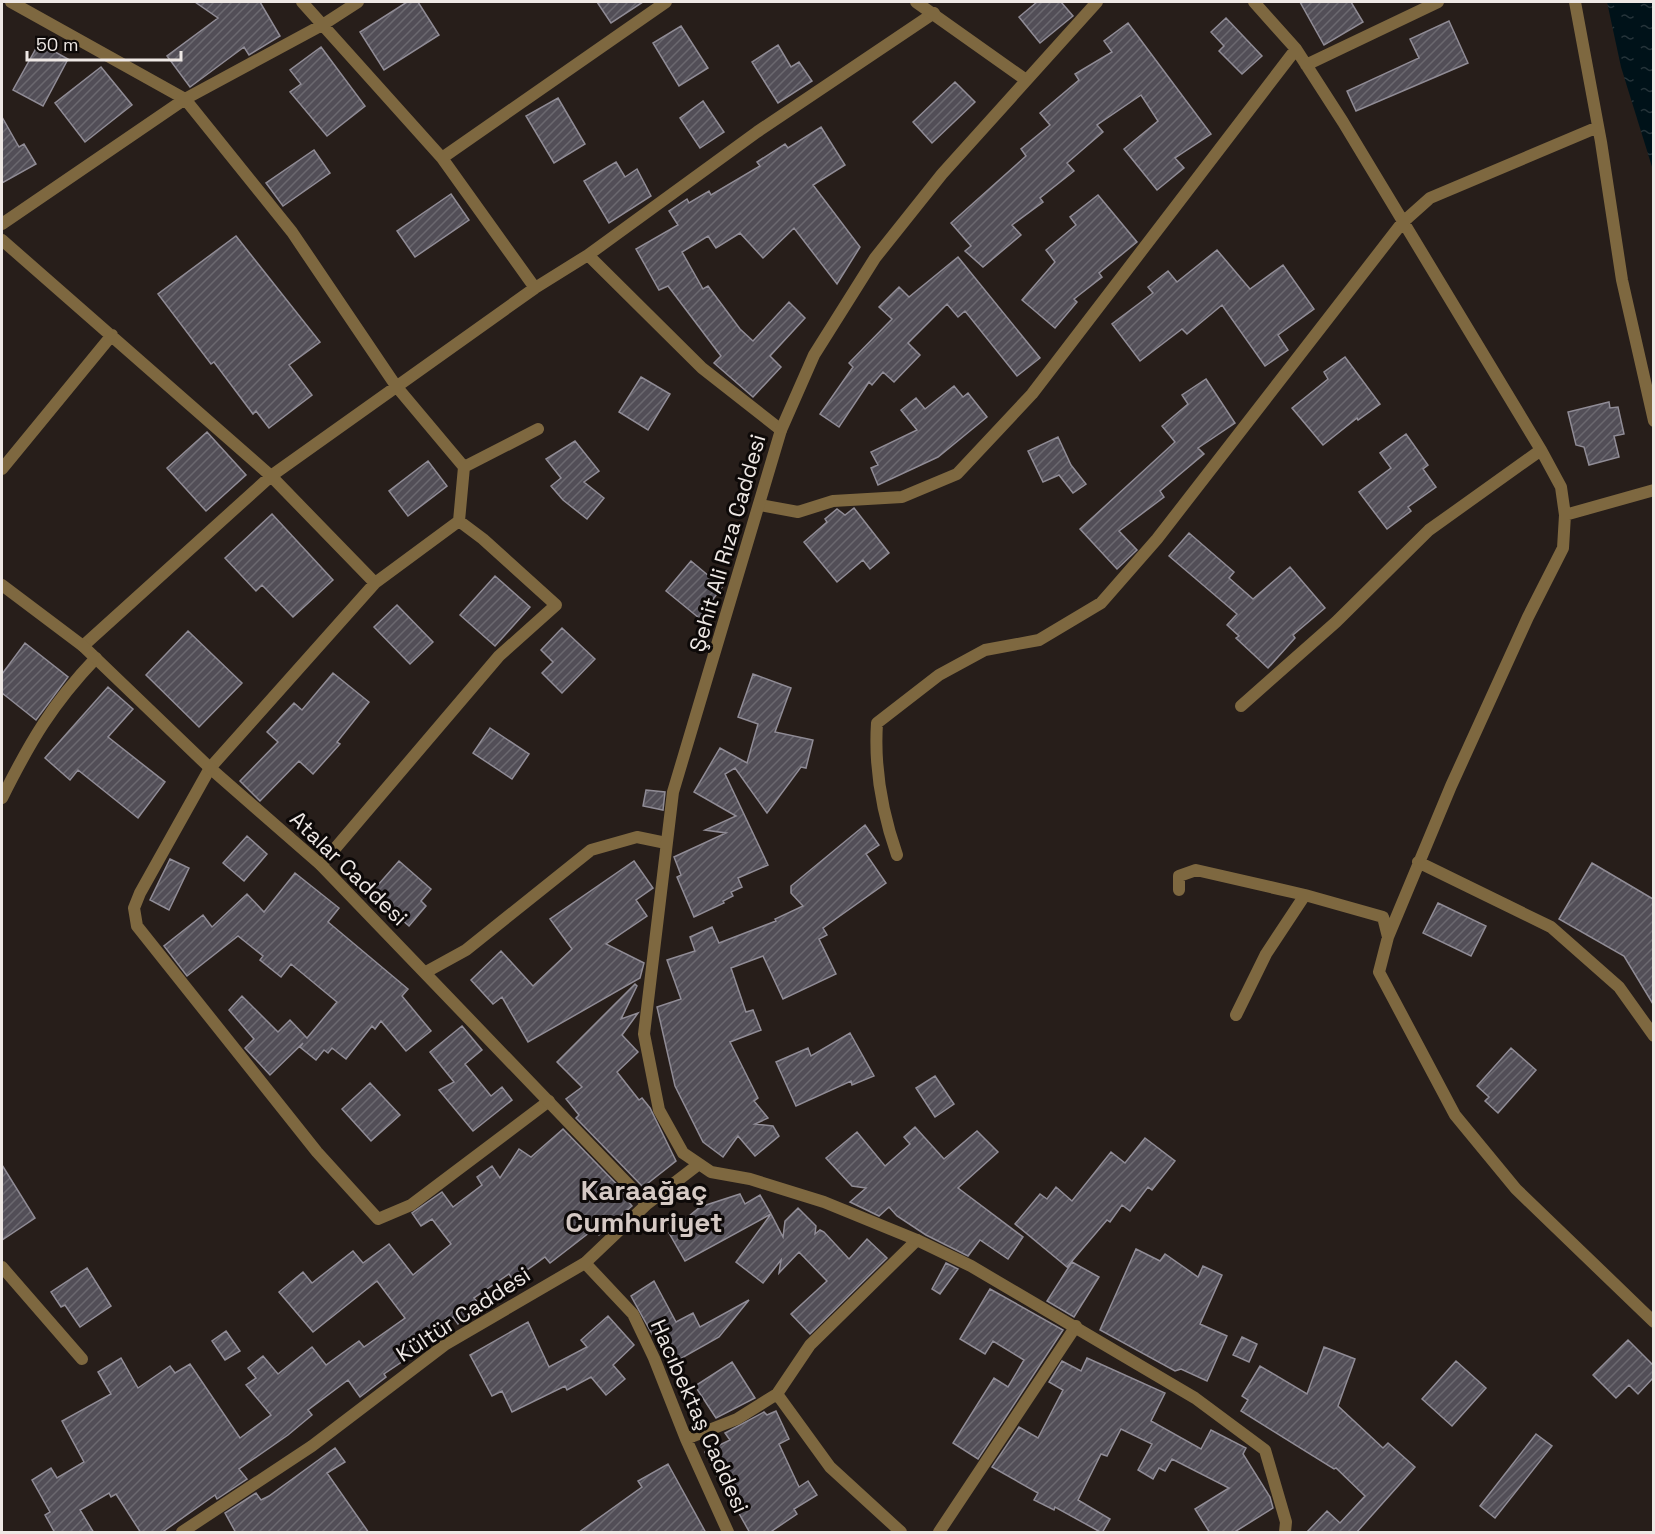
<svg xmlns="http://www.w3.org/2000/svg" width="1655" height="1534" viewBox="0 0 1655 1534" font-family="'Space Grotesk',sans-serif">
<defs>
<pattern id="water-ripples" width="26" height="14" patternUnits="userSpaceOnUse" patternTransform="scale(1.5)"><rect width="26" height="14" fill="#001219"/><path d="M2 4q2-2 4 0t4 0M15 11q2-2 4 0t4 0" fill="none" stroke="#26343a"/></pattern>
<pattern id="building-hatch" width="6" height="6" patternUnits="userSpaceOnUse" patternTransform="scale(1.5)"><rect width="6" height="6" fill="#524e57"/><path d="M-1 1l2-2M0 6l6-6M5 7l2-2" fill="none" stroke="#6b686f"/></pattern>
</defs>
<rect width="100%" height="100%" fill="#271e1a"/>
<path fill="url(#water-ripples)" d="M1607,2H1653V170L1621,67Z"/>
<path fill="url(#building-hatch)" stroke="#908c96" stroke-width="1.5" d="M195,2H260L280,36L249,55L244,47L190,87L167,56L218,18Z
M407,2H418L439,35L384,70L360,32Z
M597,2H643L611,23Z
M1037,2H1061L1073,16L1040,43L1019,17Z
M1300,2H1351L1363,22L1324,45Z
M1226,18L1262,56L1242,74L1219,51L1224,46L1211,32Z
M1449,21L1468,63L1356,111L1347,91L1419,58L1410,39Z
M1128,23L1211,134L1175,158L1184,168L1157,190L1124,149L1158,121L1141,95L1097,125L1103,132L1067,163L1074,171L1040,198L1043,202L1012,225L1021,235L983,267L965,251L971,246L951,223L1026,156L1021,149L1050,125L1040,113L1079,80L1075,74L1112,52L1104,41Z
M681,26L708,68L679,86L653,43Z
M39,43L68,59L43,106L13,90Z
M778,45L791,67L799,62L812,81L778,103L752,62Z
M321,47L365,106L327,136L290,92L301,84L290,70Z
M101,67L132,105L85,142L55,103Z
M955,82L975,102L932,143L913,122Z
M558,98L585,144L554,163L526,116Z
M703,101L724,132L700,148L680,118Z
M2,117L19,147L24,144L36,164L2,183Z
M821,127L845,165L813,185L860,247L837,284L794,228L763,258L740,233L716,248L708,236L682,252L703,289L708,286L740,329L753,341L789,302L805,318L770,356L781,367L753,397L714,363L721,356L668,286L659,290L636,249L678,225L669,211L687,199L689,203L709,191L711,195L760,166L757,162L785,144L788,148Z
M314,150L330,173L283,206L266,183Z
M616,162L625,177L637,169L651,196L609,223L584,181Z
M451,194L469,220L415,257L397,231Z
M1098,195L1137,242L1099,273L1102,277L1074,299L1077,302L1055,328L1022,300L1055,262L1046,250L1076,225L1070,217Z
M236,236L320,342L289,365L312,395L269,428L256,411L253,414L214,362L211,364L158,294Z
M1217,250L1250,289L1283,265L1314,309L1278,335L1288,350L1265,366L1222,305L1187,334L1182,329L1140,361L1112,324L1153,293L1148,287L1168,271L1177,282Z
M958,257L1040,358L1017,376L965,311L958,317L947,304L908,343L920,355L894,382L883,372L872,385L869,382L839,427L820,414L853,367L849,363L892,319L879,307L899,287L909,297Z
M1345,357L1380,404L1358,420L1357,418L1323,445L1292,408L1328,379L1324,372Z
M641,377L670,394L648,430L619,412Z
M1206,379L1235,423L1198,448L1204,454L1160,491L1164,497L1119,531L1137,550L1117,569L1080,529L1175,442L1162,426L1188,404L1182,395Z
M954,386L963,397L968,393L987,417L938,457L878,485L871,468L878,465L871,452L917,430L901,410L916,398L925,409Z
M1609,402L1610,408L1618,407L1624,434L1614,436L1619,457L1589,465L1584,447L1576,445L1568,412Z
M207,432L246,475L206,511L167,468Z
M1406,434L1428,465L1423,469L1436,487L1408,507L1411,511L1387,529L1359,492L1391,468L1380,453Z
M1058,437L1071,465L1086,484L1073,493L1059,475L1043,482L1028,451Z
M575,441L599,471L584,482L604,498L587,519L563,500L551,486L561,478L546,459Z
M428,461L447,486L408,516L389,491Z
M854,508L889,553L870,569L863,560L837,582L804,542L827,522L825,519L837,509L845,515Z
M272,514L333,580L293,617L262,585L256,591L225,558Z
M1189,533L1234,572L1229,578L1253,599L1290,567L1325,608L1293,635L1295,638L1268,668L1236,638L1239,636L1227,625L1237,614L1169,556Z
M691,561L722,587L699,618L666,591Z
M495,576L530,607L495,646L460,615Z
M397,605L433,642L410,664L374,627Z
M562,628L595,659L562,693L542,673L553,662L541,650Z
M188,631L242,683L199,727L146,675Z
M25,643L68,677L36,720L2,693V674Z
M333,673L369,702L337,742L340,744L313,774L299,761L260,801L240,781L278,742L267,732L294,703L302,710Z
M753,674L791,688L775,732L813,740L806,768L801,767L767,813L735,768L725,774L768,865L738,878L742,887L731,892L733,896L723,901L724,903L694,917L677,877L681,875L674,857L726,833L705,830L736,816L694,792L720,748L747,763L758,724L738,717Z
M108,687L133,709L108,737L165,782L138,818L78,770L70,780L45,758Z
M490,728L529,754L512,779L473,753Z
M646,790L665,792L663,810L643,806Z
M865,825L879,845L866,854L886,883L823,928L827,935L819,939L836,974L783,999L763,956L731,968L746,1012L753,1010L761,1030L730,1042L758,1098L754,1101L768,1118L755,1124L773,1126L779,1136L755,1156L738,1136L723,1157L703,1142L675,1086L657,1007L681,999L667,960L695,951L690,937L712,927L719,943L776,921L775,919L803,906L791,893V886Z
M247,836L267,854L244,881L223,863Z
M170,859L189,868L169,910L150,900Z
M399,861L431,889L421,901L426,906L409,926L371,893Z
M634,861L653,888L636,900L647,916L606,944L644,963L640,978L528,1042L502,997L493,1004L471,980L501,951L533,986L572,949L550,919Z
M1592,863L1653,899V1004L1624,956L1559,919Z
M295,873L339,908L328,922L408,989L402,996L431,1031L406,1051L381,1021L375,1029L372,1026L346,1059L332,1048L328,1053L324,1050L316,1060L300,1047L303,1043L270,1075L245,1048L254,1039L229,1010L242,996L278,1032L290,1020L307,1038L337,1002L291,964L281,977L260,960L263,956L238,936L187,976L164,946L203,915L212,927L247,894L264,912Z
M1438,903L1486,926L1471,956L1423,933Z
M635,984L637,986L621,1019L638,1013L622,1035L638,1052L617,1072L639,1100L642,1098L650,1108L676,1161L643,1187L576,1118L579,1115L566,1099L582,1087L557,1062Z
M462,1026L482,1050L465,1064L491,1096L502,1087L512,1100L473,1131L439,1090L454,1082L430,1052Z
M850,1033L874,1076L852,1085L851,1081L796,1106L776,1062L808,1048L811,1056Z
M1511,1048L1536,1070L1498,1113L1485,1101L1489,1097L1477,1086Z
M935,1076L954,1104L935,1117L916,1088Z
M370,1083L400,1115L371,1141L342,1109Z
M915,1127L944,1159L977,1131L998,1152L958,1188L1023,1237L1008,1259L980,1240L968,1256L926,1235L897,1216L889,1207L879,1216L850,1202L866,1188L852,1186L826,1158L857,1132L885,1166L910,1144L904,1137Z
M563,1129L630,1198L627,1200L632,1206L599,1235L594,1229L550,1263L545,1257L513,1280L509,1274L474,1298L481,1306L458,1324L453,1317L412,1348L415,1353L384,1374L386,1377L360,1397L348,1380L308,1410L312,1415L288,1435L239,1469L247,1479L217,1499L215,1495L161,1533H141L116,1494L111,1497L109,1493L80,1510L94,1533H55L45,1515L50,1512L32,1480L51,1468L57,1478L84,1462L62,1421L111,1394L98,1372L121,1358L138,1388L170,1366L175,1373L190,1364L240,1438L271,1415L246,1385L256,1378L248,1368L263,1356L278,1374L312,1347L326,1365L359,1341L364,1347L405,1318L377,1281L313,1332L279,1292L303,1272L312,1283L353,1251L363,1263L389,1244L413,1275L451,1244L432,1219L421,1226L412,1213L442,1192L453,1207L482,1185L477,1177L492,1166L500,1178L519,1149L531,1157Z
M1145,1138L1175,1161L1152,1190L1148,1187L1130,1211L1122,1205L1110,1222L1107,1220L1067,1267L1015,1224L1040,1194L1047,1199L1056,1187L1072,1201L1111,1152L1125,1163Z
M2,1165L35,1218L2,1240Z
M740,1194L745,1204L760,1195L771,1214L685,1261L669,1233L700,1207Z
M798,1208L816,1226L815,1234L820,1230L824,1232L849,1259L867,1239L887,1258L810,1334L791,1314L827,1281L799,1252L779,1273L781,1260L763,1283L736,1262L771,1214L783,1237L785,1221Z
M1136,1249L1160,1261L1165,1254L1198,1277L1203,1266L1222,1275L1200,1324L1227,1336L1207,1381L1181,1369L1175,1371L1100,1330Z
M1072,1262L1099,1277L1074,1317L1047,1301Z
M946,1263L958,1269L940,1294L932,1289Z
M87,1268L111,1306L80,1327L65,1305L61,1307L51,1292Z
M654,1281L676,1322L693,1313L700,1327L749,1300L719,1337L673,1363L656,1331L652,1334L631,1296Z
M990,1289L1063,1330L978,1459L953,1443L994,1378L1008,1387L1024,1360L993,1341L985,1354L960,1339Z
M608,1316L634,1345L613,1365L625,1379L606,1395L591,1377L567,1390L565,1386L512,1412L502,1391L492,1396L470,1355L528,1322L549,1367L587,1347L581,1340Z
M226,1331L240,1351L225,1360L212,1341Z
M1242,1337L1257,1344L1249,1362L1233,1355Z
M1628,1340L1653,1365V1378L1638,1394L1629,1385L1616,1398L1593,1375Z
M1324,1347L1355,1359L1338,1406L1383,1448L1388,1443L1415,1467L1356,1533H1306L1327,1511L1340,1523L1365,1496L1336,1468L1334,1469L1241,1411L1248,1400L1242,1396L1260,1366L1307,1394Z
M1087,1358L1165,1393L1151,1421L1201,1449L1211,1430L1246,1448L1243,1454L1270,1497L1273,1508L1233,1533H1210L1195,1509L1229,1488L1172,1459L1165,1471L1159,1468L1153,1479L1138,1470L1152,1444L1121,1429L1107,1456L1101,1454L1078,1500L1110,1519L1102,1533L1055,1507L1054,1510L1034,1500L1038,1493L992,1467L1019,1427L1038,1438L1063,1390L1049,1382L1062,1361L1081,1371Z
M1456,1361L1486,1388L1452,1426L1422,1399Z
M732,1362L755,1398L716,1418L695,1386Z
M776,1411L789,1439L779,1444L799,1487L808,1481L817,1495L794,1509L797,1514L769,1533H750L728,1494L726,1495L705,1452L730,1440L725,1433L764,1412L767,1415Z
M1536,1434L1552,1446L1495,1518L1480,1506Z
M335,1448L345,1462L327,1473L369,1533H236L225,1513L256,1493L261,1500L269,1496Z
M668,1464L706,1533H578L642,1487L638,1481Z"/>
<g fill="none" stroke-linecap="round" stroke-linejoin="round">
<path stroke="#7e6840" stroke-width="12" d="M11,2L185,99L292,232L396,386L464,467L459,521
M302,2L442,158L535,288
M1254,2L1296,49L1343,122L1541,450L1561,487L1565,515L1563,548L1528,617L1451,786L1388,937L1379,972L1455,1115L1516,1189L1654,1322
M1575,2L1601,142L1622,280L1654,421
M1306,65L1438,2
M442,158L666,2
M2,224L185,99L324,24L358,2
M2,240L271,476L375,583
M588,255L702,368L781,430
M464,467L538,429
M2,469L112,335
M760,505L798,512L833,501L902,497L957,474L1032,394L1296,49
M1565,515L1654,490
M83,646L271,476L535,288L588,255L757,132L934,13
M1241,706L1336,622L1429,530L1541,450
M2,798C30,742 52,704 96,658
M897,855C882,812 874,769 877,723L939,675L985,650L1039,640L1101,603L1157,539L1402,223L1430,198L1598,127
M1418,862L1551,927L1619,987L1654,1036
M321,865L499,656L556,605L483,539L459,521L375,583L210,768L140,893L134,908L137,926L317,1152L378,1219L411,1205L549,1101
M1179,890V876L1196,870L1305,895L1383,917L1388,937
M426,972L466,950L591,850L637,837L666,843
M1236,1015L1266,954L1305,895
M585,1263L633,1314L654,1358L686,1439L728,1532
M2,1267L82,1359
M777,1394L830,1467L901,1532
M686,1439L737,1419L777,1394L810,1345L917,1240
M939,1532L1076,1326"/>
<path stroke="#7e6840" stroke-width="12" d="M916,2L1026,80
M1097,2L942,174L875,258L814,355L781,430L673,792L644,1034L659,1110L683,1153L711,1172L750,1179L824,1202L917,1240L971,1266L1195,1398L1265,1450L1286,1522L1285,1532
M2,585L83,646L210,768L321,865L647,1204
M182,1532L312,1446L446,1344L585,1263L647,1204L699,1164"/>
</g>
<g text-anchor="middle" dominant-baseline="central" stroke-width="6" stroke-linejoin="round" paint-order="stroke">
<g font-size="22" fill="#eee8e5" stroke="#0d0908">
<text transform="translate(727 543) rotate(-74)">Şehit Ali Rıza Caddesi</text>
<text transform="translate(349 868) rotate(44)">Atalar Caddesi</text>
<text transform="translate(463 1314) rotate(-33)">Kültür Caddesi</text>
<text transform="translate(700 1416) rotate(66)">Hacıbektaş Caddesi</text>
</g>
<g font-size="28" font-weight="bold" fill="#d5c9c4" stroke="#0d0908">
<text x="644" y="1190">Karaağaç<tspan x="644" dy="32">Cumhuriyet</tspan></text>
</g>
</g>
<rect width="1655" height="1534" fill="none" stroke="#eee8e5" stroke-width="6"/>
<path d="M27 51v9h154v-9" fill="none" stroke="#eee8e5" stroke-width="3"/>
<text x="36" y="51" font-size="18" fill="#eee8e5" stroke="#0d0908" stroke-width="4.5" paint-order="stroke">50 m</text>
</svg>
